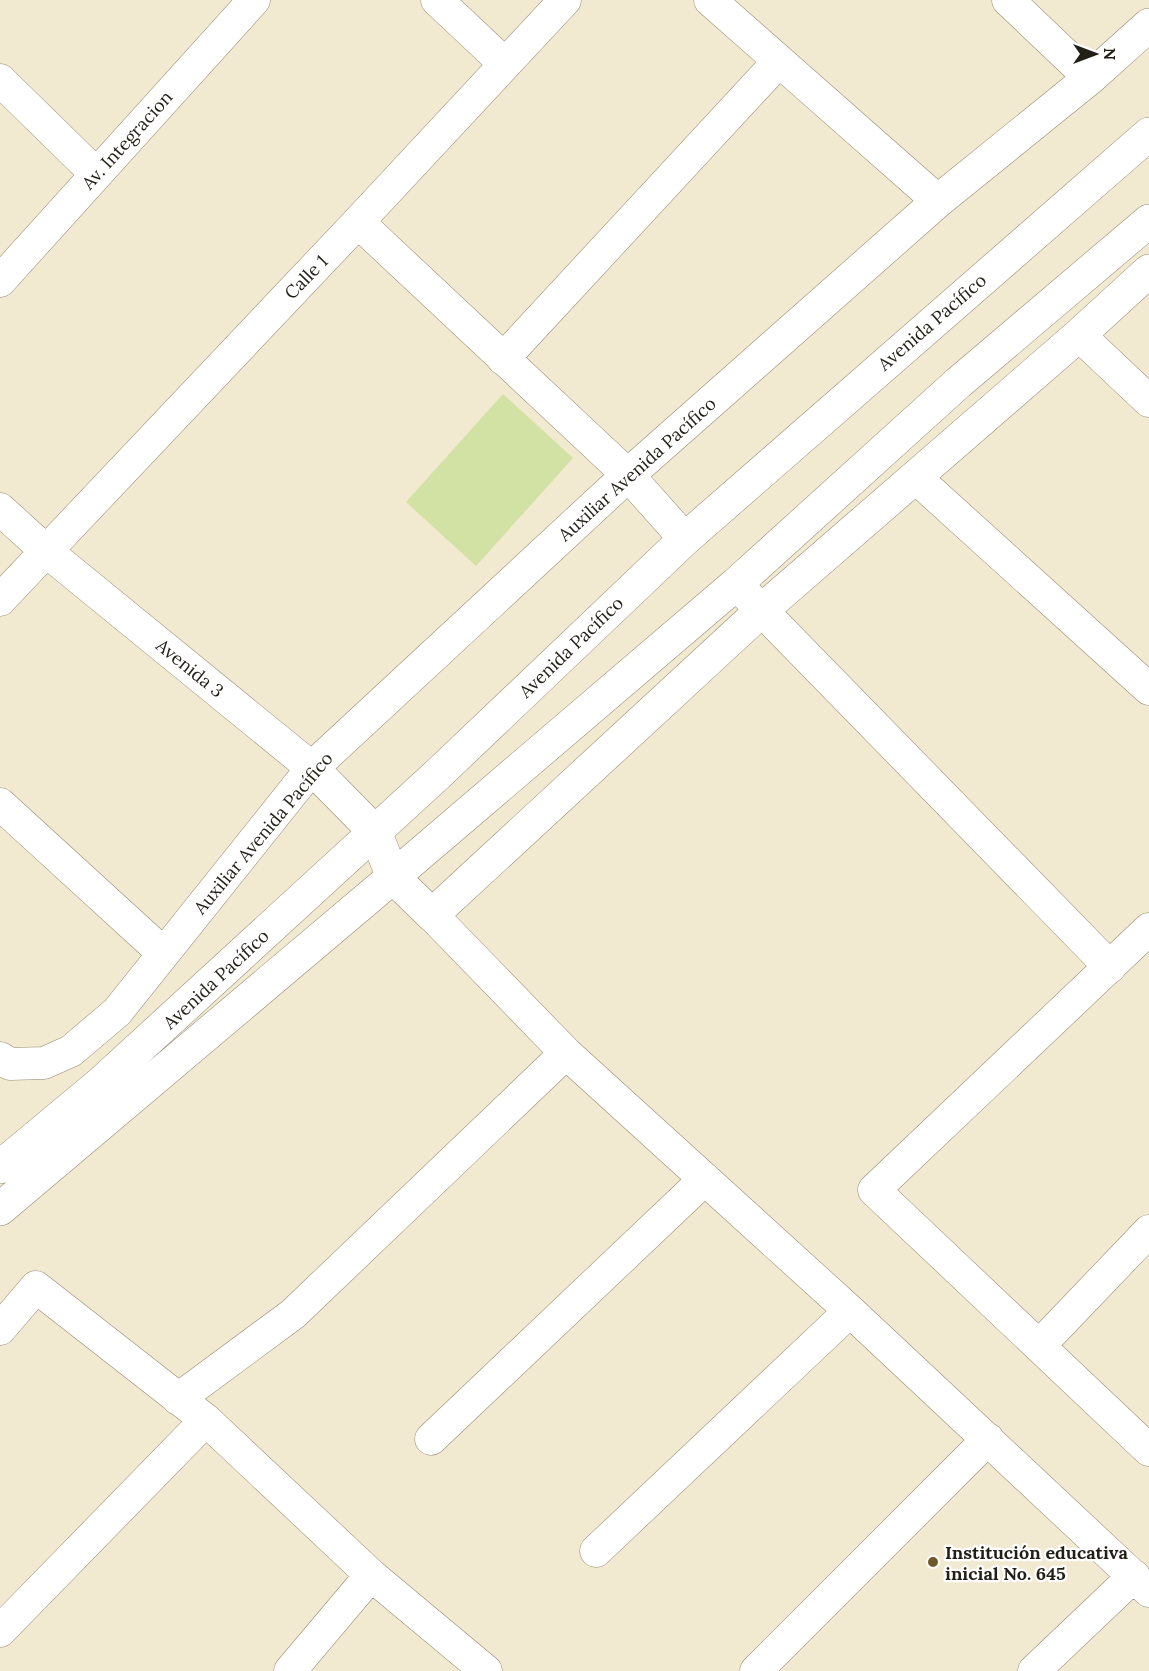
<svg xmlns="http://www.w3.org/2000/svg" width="1149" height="1671" viewBox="0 0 1149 1671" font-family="Lora,serif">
<rect width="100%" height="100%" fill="#f2e9d1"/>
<path fill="#d1e2a4" d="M503,394L573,458L476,566L406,502Z"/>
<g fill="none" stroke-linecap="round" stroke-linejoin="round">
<g stroke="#918973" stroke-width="33">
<path id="minor" d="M437,0L504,63
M710,0L938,201
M1008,0L1090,78
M0,80L96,174
M358,222L628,475L685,539
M0,281L254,0
M1079,335L1149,401
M503,359L779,61
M915,477L1149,689
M0,509L46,551L312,768L117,1012L71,1051L44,1063L10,1064L0,1058
M736,584L1110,967
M0,600L358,222L565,0
M0,804L163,953
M432,915L566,1053L850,1311L1149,1591
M1149,929L874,1190L1149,1450
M0,1329L36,1287L206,1420L371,1575L486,1671
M1039,1346L1149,1231
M178,1399L293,1314L566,1053
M431,1439L705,1179
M596,1551L850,1311
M0,1631L206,1420
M290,1671L371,1575
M756,1671L988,1439
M1034,1671L1134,1576"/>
</g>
<g stroke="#918973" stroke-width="34">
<path id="major" d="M1149,25L1090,78L938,201L628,475L312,768L375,832L393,877L432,915L761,611L1079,335L1149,271
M0,1167L101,1083L438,774L685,539L1149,134
M0,1209L393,877L736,584L958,383L1149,221"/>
</g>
<use href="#minor" stroke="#fff" stroke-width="32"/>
<use href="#major" stroke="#fff" stroke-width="33"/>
</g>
<circle fill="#6d5928" stroke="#fff" stroke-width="2" cx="933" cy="1562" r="6"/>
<g text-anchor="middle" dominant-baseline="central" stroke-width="4.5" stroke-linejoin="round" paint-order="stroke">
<g font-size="18" fill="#221f16" stroke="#fff">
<text transform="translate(127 140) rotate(-48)">Av. Integracion</text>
<text transform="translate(306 277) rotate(-46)">Calle 1</text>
<text transform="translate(932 322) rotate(-41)">Avenida Pacífico</text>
<text transform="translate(637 469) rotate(-42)">Auxiliar Avenida Pacífico</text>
<text transform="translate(571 647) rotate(-44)">Avenida Pacífico</text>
<text transform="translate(190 668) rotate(39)">Avenida 3</text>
<text transform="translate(263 833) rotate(-50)">Auxiliar Avenida Pacífico</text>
<text transform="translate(216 979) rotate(-43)">Avenida Pacífico</text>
</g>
<g font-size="18" font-weight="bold" fill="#221f16" stroke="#fff" text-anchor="start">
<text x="945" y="1552">Institución educativa<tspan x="945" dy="21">inicial No. 645</tspan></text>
</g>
</g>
<g transform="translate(1095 54) rotate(90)" stroke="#ffffff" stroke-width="4.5" paint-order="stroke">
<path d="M0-4.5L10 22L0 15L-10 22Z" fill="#221f16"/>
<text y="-9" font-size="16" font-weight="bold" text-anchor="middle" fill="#221f16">N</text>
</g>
</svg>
